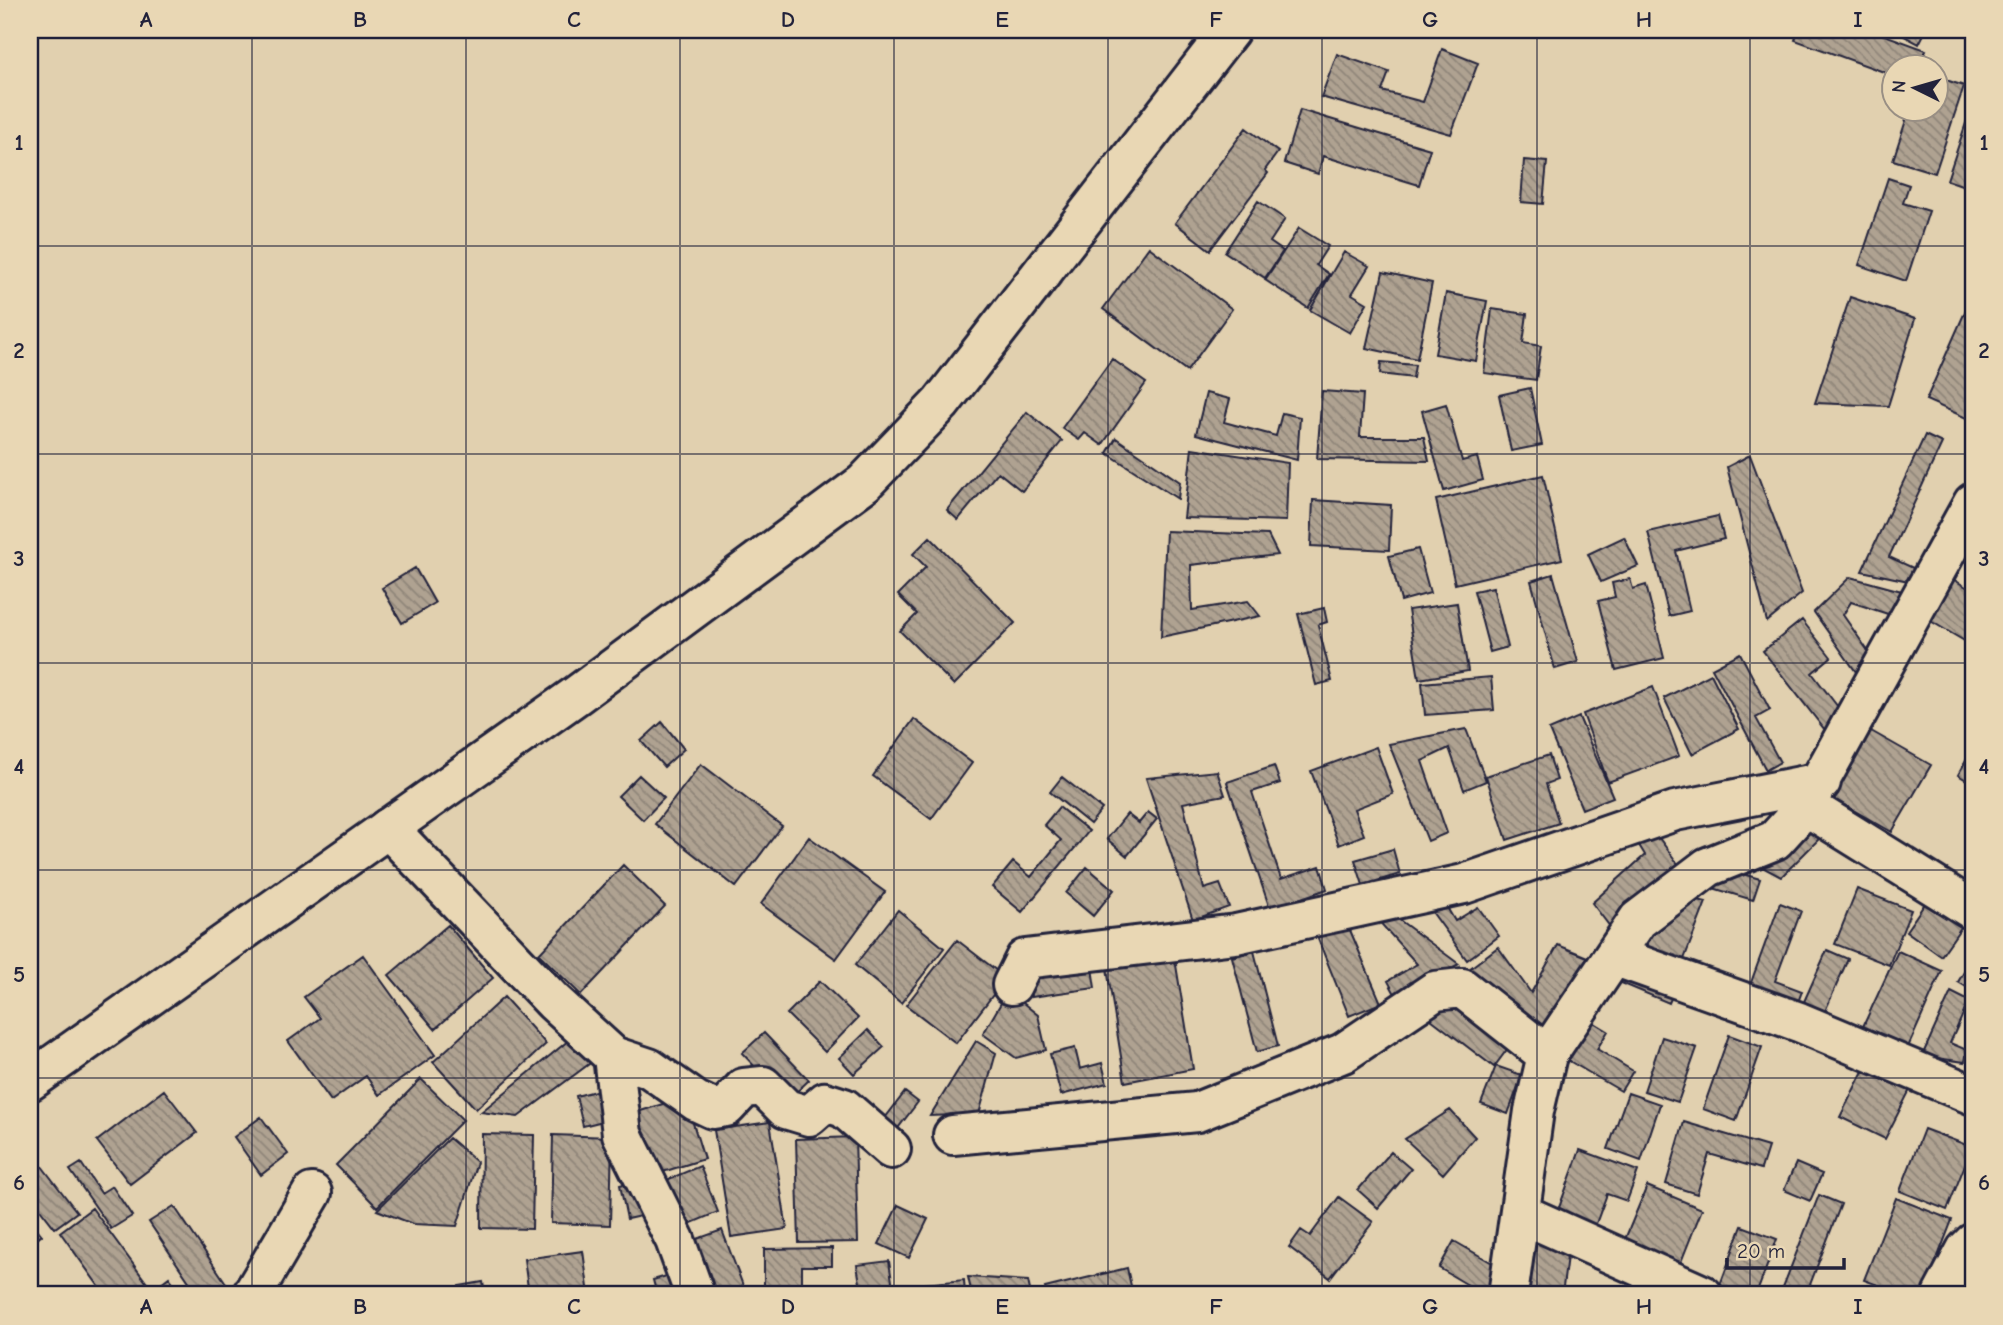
<svg xmlns="http://www.w3.org/2000/svg" width="2003" height="1325" viewBox="0 0 2003 1325" font-family="'Comic Neue',sans-serif">
<defs>
<pattern id="building-back-hatch" width="6" height="6" patternUnits="userSpaceOnUse" patternTransform="scale(1.75)"><rect width="6" height="6" fill="#afa291"/><path d="M-1 5l2 2M0 0l6 6M5-1l2 2" fill="none" stroke="#8e8478"/></pattern>
</defs>
<rect width="100%" height="100%" fill="#e1d0af"/>
<filter id="ink" filterUnits="userSpaceOnUse"><feTurbulence type="fractalNoise" baseFrequency=".0143" numOctaves="2"/><feDisplacementMap in="SourceGraphic" scale="14" xChannelSelector="R" yChannelSelector="G"/><feConvolveMatrix kernelMatrix="1 2 1 2 8 2 1 2 1" color-interpolation-filters="sRGB"/></filter>
<g filter="url(#ink)">
<path fill="url(#building-back-hatch)" stroke="#22223b" stroke-width="2" d="M1798,30H1871L1926,50L1920,66H1895V76L1795,40Z
M1893,30H1926L1919,44Z
M1442,49L1478,63L1451,134L1321,97L1337,54L1389,72L1382,91L1423,102Z
M1937,77L1964,86L1935,173L1893,160L1910,108H1937Z
M1973,102V189L1947,180Z
M1300,110L1430,149L1419,185L1323,156L1318,174L1284,163Z
M1246,128L1278,152L1265,170L1268,173L1210,250L1175,223Z
M1524,160L1547,162L1543,204L1521,202Z
M1888,178L1909,185L1903,203L1929,211L1906,281L1859,265Z
M1258,201L1285,219L1270,242L1283,251L1265,278L1225,252Z
M1299,228L1328,246L1316,265L1329,274L1308,308L1265,280Z
M1149,247L1232,309L1187,371L1103,309Z
M1344,252L1369,266L1352,294L1367,303L1350,333L1310,310Z
M1383,272L1432,283L1417,359L1366,348Z
M1446,293L1487,301L1476,361L1435,354Z
M1850,297L1915,319L1888,406L1815,403Z
M1968,305L1973,307V421L1926,400Z
M1492,309L1527,314L1523,343L1541,346L1536,380L1484,373Z
M1112,359L1146,383L1102,445L1085,433L1079,440L1062,428Z
M1381,362L1415,365L1413,378L1380,374Z
M1530,388L1542,445L1511,451L1499,395Z
M1322,391L1363,394L1360,437H1424L1429,461L1317,459Z
M1206,393L1230,399L1224,422L1276,436L1282,413L1300,417L1297,460L1196,434Z
M1446,404L1462,461L1477,457L1483,480L1444,491L1422,411Z
M1027,412L1062,441L1022,491L998,472L958,520L947,510Z
M1925,435L1942,443L1889,557L1922,572L1918,583L1862,571Z
M1116,438L1180,482L1178,499L1107,453Z
M1192,448L1288,463L1286,521L1184,518Z
M1750,455L1802,593L1767,622L1727,467Z
M1543,475L1562,559L1455,584L1436,500Z
M1313,500L1391,505L1389,550L1311,546Z
M1718,516L1724,539L1676,551L1690,611L1669,616L1648,532Z
M1166,531L1268,535L1278,555L1191,565L1192,610L1248,601L1260,616L1161,637Z
M930,537L1015,623L954,685L900,631L917,614L898,595L926,567L913,554Z
M1624,537L1638,566L1601,582L1588,554Z
M1418,549L1430,593L1401,601L1389,556Z
M415,568L435,603L402,623L382,588Z
M1553,574L1578,662L1555,669L1531,581Z
M1946,575L1973,591V646L1922,616Z
M1850,577L1909,593L1897,617L1851,602L1843,615L1873,658L1863,682L1814,612Z
M1630,579L1633,589L1646,585L1664,658L1616,670L1598,601L1615,597L1612,583Z
M1493,587L1508,647L1490,652L1474,591Z
M1457,603L1468,671L1419,679L1408,610Z
M1324,608L1327,622L1318,625L1332,681L1316,685L1298,614Z
M1802,620L1831,657L1812,673L1844,715L1825,730L1763,651Z
M1740,653L1770,710L1756,718L1780,762L1766,770L1712,668Z
M1711,674L1739,729L1692,754L1664,698Z
M1491,677L1494,710L1425,715L1422,683Z
M1653,687L1679,756L1608,782L1583,714Z
M1579,717L1613,797L1582,809L1549,730Z
M914,719L972,763L931,819L873,776Z
M662,722L684,749L664,767L641,741Z
M1864,727L1931,765L1892,832L1825,794Z
M1466,729L1486,781L1464,790L1449,748L1422,761L1447,833L1428,841L1389,744Z
M1376,747L1393,794L1354,809L1364,835L1339,845L1311,771Z
M1973,748V784L1958,775Z
M1549,755L1557,780L1546,784L1559,823L1507,840L1486,776Z
M701,764L782,826L736,887L655,824Z
M1274,766L1280,783L1252,792L1281,879L1320,866L1327,889L1270,909L1227,782Z
M1217,771L1225,795L1183,803L1204,889L1220,884L1229,907L1193,920L1146,778Z
M639,775L664,798L643,820L618,796Z
M1062,777L1102,809L1090,824L1050,792Z
M1059,807L1089,831L1022,912L992,887L1013,862L1031,877L1061,840L1044,825Z
M1148,812L1157,819L1127,856L1107,839L1127,814L1139,823Z
M1814,812L1828,830L1781,877L1753,862Z
M1651,827L1681,868L1611,928L1592,903L1645,855L1634,837Z
M809,837L885,892L836,959L761,904Z
M1393,849L1400,874L1363,885L1355,860Z
M623,865L665,906L581,995L539,954Z
M1087,867L1114,890L1093,916L1066,893Z
M1725,869L1760,879L1753,900L1699,884Z
M1857,889L1911,910L1889,965L1835,944Z
M1935,889L1971,913L1941,956L1906,931Z
M1686,897L1706,902L1681,967L1630,948Z
M1442,899L1455,921L1478,907L1499,936L1467,960L1427,905Z
M1780,903L1801,911L1775,981L1802,991L1793,1016L1745,999Z
M1383,908L1459,964L1396,996L1388,981L1417,964L1376,918Z
M898,910L944,948L901,1003L855,965Z
M1347,923L1381,1003L1349,1016L1316,934Z
M448,925L493,978L435,1029L389,975Z
M957,940L1006,978L956,1043L906,1005Z
M1558,945L1597,961L1539,1029L1469,969L1498,947L1531,993Z
M1827,950L1848,959L1823,1016L1802,1006Z
M1254,951L1278,1046L1257,1052L1232,957Z
M1898,951L1942,971L1905,1054L1860,1033Z
M363,955L435,1055L379,1095L366,1076L331,1101L288,1041L320,1018L304,997Z
M1090,955L1095,988L1031,997L1026,965Z
M1973,957V991L1958,982Z
M1175,959L1193,1069L1125,1082L1107,968Z
M1621,963L1676,987L1669,1003L1614,980Z
M820,981L858,1018L825,1052L787,1014Z
M1008,991L1038,1015L1046,1050L1016,1058L983,1034Z
M1951,992L1969,1001L1950,1043L1967,1050L1965,1062L1922,1056Z
M504,997L546,1044L476,1109L433,1062Z
M1455,997L1514,1040L1494,1067L1423,1013Z
M1580,1014L1608,1031L1597,1049L1633,1071L1621,1091L1557,1054Z
M868,1030L884,1047L854,1074L839,1058Z
M764,1033L809,1080L787,1101L742,1053Z
M1729,1035L1762,1047L1736,1121L1703,1109Z
M574,1036L593,1061L518,1117L481,1112Z
M1662,1037L1697,1048L1678,1102L1644,1091Z
M976,1041L996,1053L979,1114L930,1116Z
M1075,1048L1080,1069L1102,1063L1107,1083L1061,1095L1050,1054Z
M1871,1055L1916,1078L1885,1139L1840,1117Z
M1496,1066L1522,1075L1508,1114L1481,1104Z
M421,1079L463,1120L377,1207L336,1165Z
M603,1089L611,1119L583,1126L576,1096Z
M164,1090L197,1133L130,1184L97,1141Z
M905,1092L918,1102L895,1132L882,1122Z
M1628,1093L1660,1104L1641,1161L1608,1149Z
M685,1097L704,1159L647,1177L628,1115Z
M1450,1110L1475,1137L1443,1174L1405,1139Z
M261,1117L288,1154L261,1175L234,1137Z
M770,1122L787,1229L731,1237L714,1130Z
M1684,1122L1768,1147L1761,1169L1709,1154L1697,1194L1666,1184Z
M1924,1129L1972,1147L1947,1210L1900,1191Z
M482,1134L534,1135L532,1229L481,1228Z
M553,1135L612,1137L610,1225L551,1223Z
M855,1137L858,1242L799,1243L796,1139Z
M449,1138L477,1162L457,1226L413,1224L377,1210Z
M1580,1150L1638,1171L1627,1201L1607,1194L1594,1229L1556,1216Z
M1391,1152L1411,1169L1378,1208L1358,1190Z
M81,1163L101,1193L112,1186L132,1216L111,1229L70,1170Z
M1796,1163L1822,1174L1810,1201L1784,1190Z
M41,1165L77,1212L55,1228L30,1196V1173Z
M700,1166L718,1212L675,1230L657,1184Z
M637,1181L645,1215L627,1219L620,1185Z
M1647,1186L1702,1209L1679,1267L1623,1244Z
M1819,1195L1841,1204L1806,1295H1780Z
M1339,1197L1373,1222L1330,1278L1289,1247L1301,1230L1310,1236Z
M1896,1198L1952,1220L1923,1295H1905L1864,1280Z
M898,1205L928,1219L909,1258L879,1244Z
M174,1206L234,1295H198L149,1222Z
M92,1208L152,1290L169,1277L182,1295H105L60,1232Z
M30,1220L42,1235L30,1245Z
M1742,1226L1777,1239L1756,1295H1747L1720,1285Z
M722,1230L745,1291L734,1295H701L683,1244Z
M1521,1234L1569,1240L1562,1295H1512Z
M1454,1241L1501,1268L1485,1295L1439,1268Z
M832,1248V1266H802V1295H764V1249Z
M583,1251L589,1295H529L524,1259Z
M889,1261L894,1295H876L875,1293L862,1295L857,1265Z
M1127,1268L1133,1295H1047L1045,1288Z
M684,1271L690,1295H657L653,1280Z
M968,1277L1028,1281L1031,1295H972Z
M964,1280L965,1295H916L915,1285Z
M483,1282L485,1295H460L459,1286Z"/>
<g fill="none" stroke-linecap="round" stroke-linejoin="round">
<g stroke="#22223b" stroke-width="44">
<path id="minor" d="M1806,806L1973,910
M388,828L554,1002L613,1056L622,1134L675,1240L695,1295
M1614,956L1799,1022L1973,1095
M1012,985L1025,959L1236,934L1464,884L1675,811L1821,782
M613,1056L649,1068L696,1101L713,1109L726,1107L744,1088L763,1086L786,1109L809,1116L825,1102L844,1108L891,1149
M953,1135L1197,1112L1343,1053L1435,991L1462,988L1547,1055
M1520,1213L1703,1295
M252,1295L312,1193
M1508,1295L1534,1111L1547,1055L1638,920L1708,867L1775,840L1806,806L1973,503
M1942,1295L1966,1250L1973,1243"/>
</g>
<g stroke="#22223b" stroke-width="44">
<path id="major" d="M30,1081L577,695L864,483L941,403L1230,30"/>
</g>
<use href="#minor" stroke="#e9d7b4" stroke-width="38"/>
<use href="#major" stroke="#e9d7b4" stroke-width="38"/>
</g>
</g>
<path fill="none" stroke="#22223b" stroke-width="2" stroke-opacity="0.55" d="M252,30V1295M466,30V1295M680,30V1295M894,30V1295M1108,30V1295M1322,30V1295M1537,30V1295M1750,30V1295M30,246H1973M30,454H1973M30,663H1973M30,870H1973M30,1078H1973"/>
<rect width="2003" height="1325" fill="none" stroke="#e9d7b4" stroke-width="77"/>
<g transform="translate(1915 88) rotate(275)"><circle r="33" fill="#e9d7b4" stroke="#998f84" stroke-width="2"/>
<path d="M0-5L12 26L0 18L-12 26Z" fill="#22223b"/>
<text y="-10" font-size="19" font-weight="bold" text-anchor="middle" fill="#22223b">N</text>
</g>
<path d="M1727 1258v10h117v-10" fill="none" stroke="#22223b" stroke-width="3.5"/>
<text x="1737" y="1258" font-size="21" fill="#22223b" stroke="#e9d7b4" stroke-width="5" paint-order="stroke">20 m</text>
<rect x="38" y="38" width="1927" height="1248" fill="none" stroke="#22223b" stroke-width="2.5"/>
<g font-size="23" text-anchor="middle" font-weight="bold" fill="#22223b">
<text x="146" y="27">A</text>
<text x="360" y="27">B</text>
<text x="574" y="27">C</text>
<text x="788" y="27">D</text>
<text x="1002" y="27">E</text>
<text x="1216" y="27">F</text>
<text x="1430" y="27">G</text>
<text x="1644" y="27">H</text>
<text x="1858" y="27">I</text>
<text x="19" y="150">1</text>
<text x="1984" y="150">1</text>
<text x="19" y="358">2</text>
<text x="1984" y="358">2</text>
<text x="19" y="566">3</text>
<text x="1984" y="566">3</text>
<text x="19" y="774">4</text>
<text x="1984" y="774">4</text>
<text x="19" y="982">5</text>
<text x="1984" y="982">5</text>
<text x="19" y="1190">6</text>
<text x="1984" y="1190">6</text>
<text x="146" y="1314">A</text>
<text x="360" y="1314">B</text>
<text x="574" y="1314">C</text>
<text x="788" y="1314">D</text>
<text x="1002" y="1314">E</text>
<text x="1216" y="1314">F</text>
<text x="1430" y="1314">G</text>
<text x="1644" y="1314">H</text>
<text x="1858" y="1314">I</text>
</g>
</svg>
